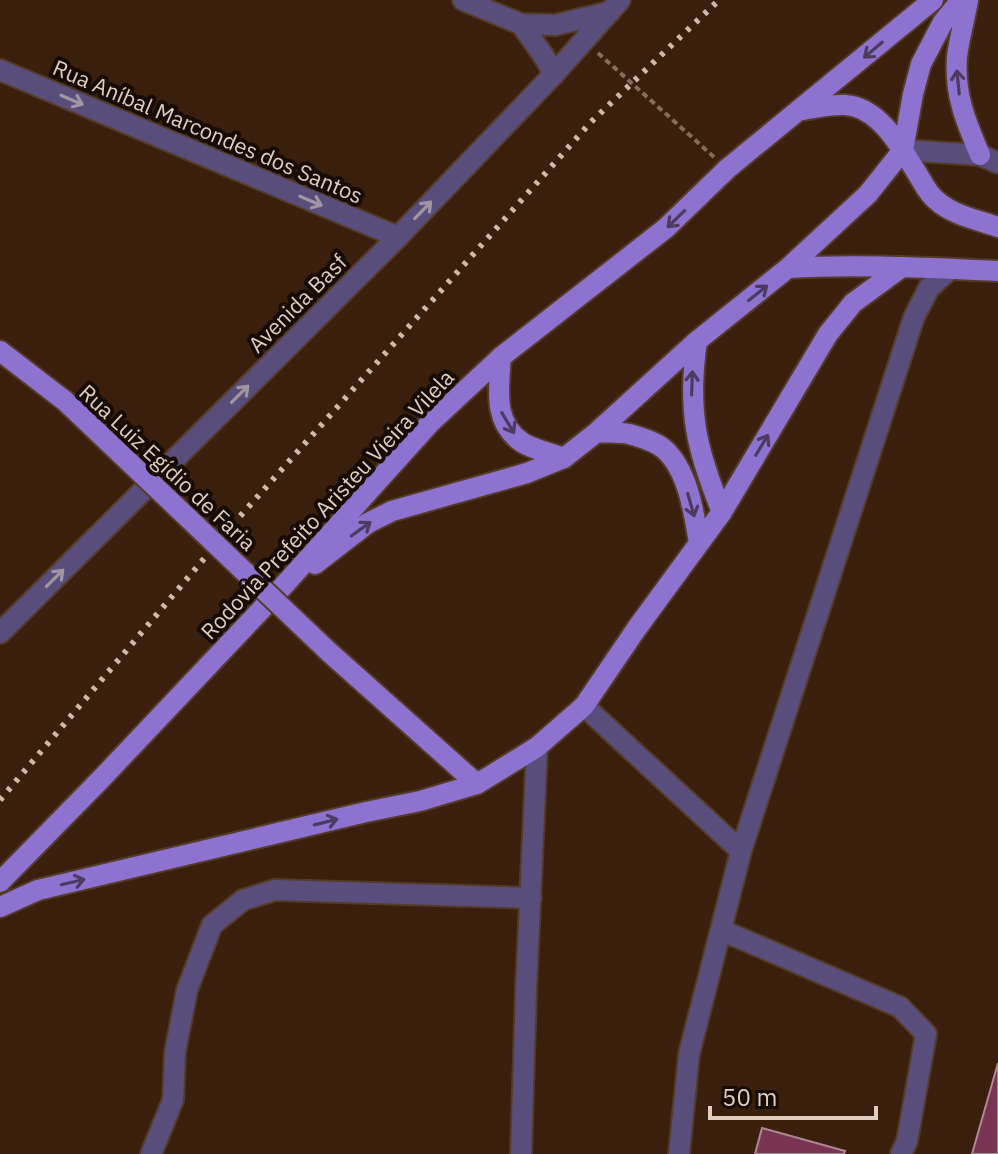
<svg xmlns="http://www.w3.org/2000/svg" width="998" height="1154" viewBox="0 0 998 1154" font-family="'IBM Plex Sans',sans-serif">
<rect width="100%" height="100%" fill="#391f0c"/>
<path fill="#783452" stroke="#ad8795" stroke-width="2" d="M998,1063V1154H972Z
M762,1128L845,1151L844,1154H755Z"/>
<g fill="none" stroke-linecap="round" stroke-linejoin="round">
<g stroke="#543b29" stroke-width="24">
<path id="minor" d="M463,0L521,24L555,25L610,12
M521,24L543,55L554,74
M0,70L398,237
M903,150L980,155L998,163
M0,633L398,237L554,74L620,0
M584,706L741,851
M721,930L900,1007L926,1034L907,1141L901,1154
M151,1154L173,1100L175,1052L187,990L212,925L243,900L275,890L531,898
M521,1154L526,990L537,747
M679,1154L689,1054L741,851L914,317L929,288L950,269"/>
</g>
<g stroke="#543b29" stroke-width="24">
<path id="major" d="M968,0C965,18 959,39 957,57C954,94 966,122 980,155
M802,110C815,108 831,104 845,105C878,107 899,144 915,170C922,180 926,192 936,200C952,215 978,220 998,227
M788,268C858,264 928,268 998,271
M697,341C687,410 696,449 722,512
M0,351L65,401
M501,357C499,388 492,423 523,443C535,450 551,453 564,458
M597,432C607,433 619,432 629,434C640,437 656,442 664,449C688,470 694,513 699,543
M315,564L368,523L392,511L527,473L564,458L597,432L697,341L788,268L868,194L903,150L913,94L921,64L943,22L961,0
M329,652L477,784
M0,882L101,779L277,593L430,423L501,357L666,228L727,169L933,0
M0,907L38,890L366,812L420,801L477,784L537,747L584,706L637,628L722,512L828,334L853,303L902,267"/>
</g>
<path stroke="#846d5e" stroke-width="4" stroke-dasharray="6 4" stroke-linecap="butt" d="M598,53L714,157"/>
<use href="#minor" stroke="#594e7b" stroke-width="20"/>
<use href="#major" stroke="#8d73cf" stroke-width="20"/>
<path stroke="#cdbaae" stroke-width="6" stroke-dasharray="4 8" stroke-linecap="butt" d="M0,800L235,522L591,122L719,0"/>
<g stroke="#543b29" stroke-width="24" stroke-linecap="butt">
<path id="major-bridge" d="M65,401L329,652"/>
</g>
<use href="#major-bridge" stroke="#8d73cf" stroke-width="20"/>
</g>
<defs><path id="oneway-shaft" d="M-6 0H5M1.5-3L5.5 0L1.5 3" fill="none" stroke-width="1.6" stroke-linecap="round" stroke-linejoin="round" transform="scale(2)"/></defs>
<g stroke="#4c3a60">
<use href="#oneway-shaft" transform="translate(873 50) rotate(140)"/>
<use href="#oneway-shaft" transform="translate(958 82) rotate(-96)"/>
<use href="#oneway-shaft" transform="translate(676 219) rotate(136)"/>
<use href="#oneway-shaft" transform="translate(758 293) rotate(-39)"/>
<use href="#oneway-shaft" transform="translate(692 383) rotate(-88)"/>
<use href="#oneway-shaft" transform="translate(508 423) rotate(59)"/>
<use href="#oneway-shaft" transform="translate(762 445) rotate(-59)"/>
<use href="#oneway-shaft" transform="translate(691 505) rotate(74)"/>
<use href="#oneway-shaft" transform="translate(361 529) rotate(-36)"/>
<use href="#oneway-shaft" transform="translate(326 822) rotate(-14)"/>
<use href="#oneway-shaft" transform="translate(73 882) rotate(-13)"/>
</g>
<g stroke="#a394a2">
<use href="#oneway-shaft" transform="translate(72 100) rotate(23)"/>
<use href="#oneway-shaft" transform="translate(311 201) rotate(23)"/>
<use href="#oneway-shaft" transform="translate(423 210) rotate(-46)"/>
<use href="#oneway-shaft" transform="translate(240 394) rotate(-45)"/>
<use href="#oneway-shaft" transform="translate(55 578) rotate(-45)"/>
</g>
<g text-anchor="middle" dominant-baseline="central" stroke-width="8" stroke-linejoin="round" paint-order="stroke">
<g font-size="22" fill="#dfcdc2" stroke="#170c05">
<text transform="translate(208 131) rotate(23)">Rua Aníbal Marcondes dos Santos</text>
<text transform="translate(297 303) rotate(-45)">Avenida Basf</text>
<text transform="translate(168 467) rotate(43)">Rua Luiz Egídio de Faria</text>
<text transform="translate(327 504) rotate(-47)">Rodovia Prefeito Aristeu Vieira Vilela</text>
</g>
</g>
<path d="M710 1106v12h166v-12" fill="none" stroke="#dfcdc2" stroke-width="4"/>
<text x="722" y="1106" font-size="24" fill="#dfcdc2" stroke="#170c05" stroke-width="6" paint-order="stroke">50 m</text>
</svg>
